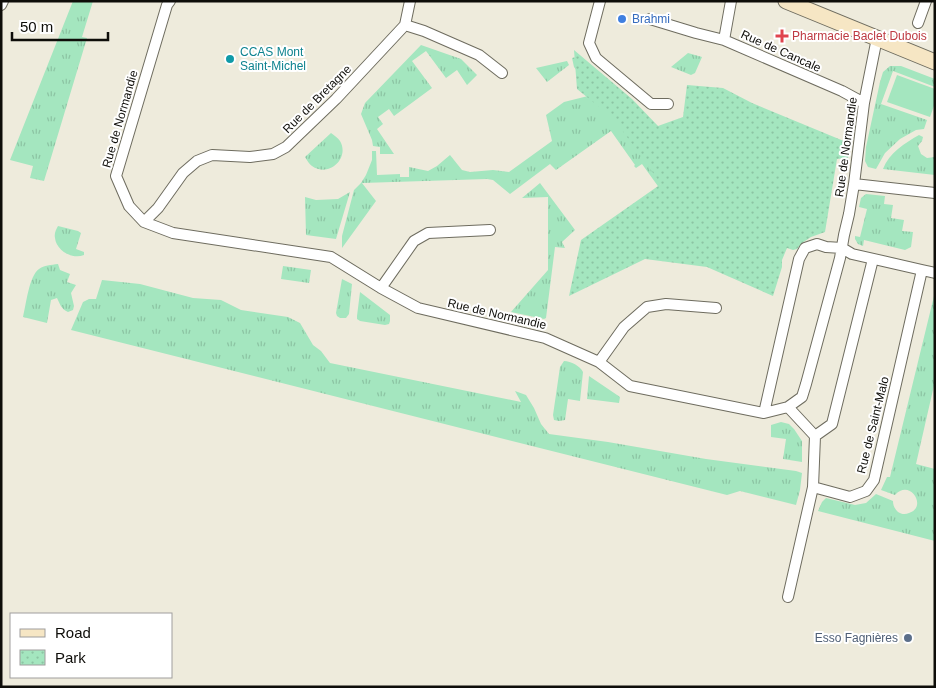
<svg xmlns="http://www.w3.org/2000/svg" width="936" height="688" viewBox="0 0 936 688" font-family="Helvetica,sans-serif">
<defs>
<pattern id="grass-tufts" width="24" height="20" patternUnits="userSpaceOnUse" patternTransform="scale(1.25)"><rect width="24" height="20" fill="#a4e6bf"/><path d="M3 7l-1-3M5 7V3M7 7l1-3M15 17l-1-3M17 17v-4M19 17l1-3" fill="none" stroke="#8cc4a3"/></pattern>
<pattern id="park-dots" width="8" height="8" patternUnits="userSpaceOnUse" patternTransform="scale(1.25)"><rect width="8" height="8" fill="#a4e6bf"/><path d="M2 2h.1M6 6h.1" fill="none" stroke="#8cc4a3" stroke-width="1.8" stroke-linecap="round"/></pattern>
</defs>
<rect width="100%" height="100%" fill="#eeebdc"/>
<path fill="url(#grass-tufts)" d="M73,1H93L82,37L87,38L44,181L30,178L33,166L10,160Z
M421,45L461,59L477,75L467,85L457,70L446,78L426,51L412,61L432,88L394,116L389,109L378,117L383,124L377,129L394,154H380V147L373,146L372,140L361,114L365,103Z
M688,53L702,57L695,73L691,75L671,67Z
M580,56L648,122L670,131L660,189L642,164L636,168L634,166L635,165L611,131L556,170L550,164L510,194L493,180L487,179L362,183L376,201L342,248V236L354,190L361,183L366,175L372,160V151H376L377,175L400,174V177H409V167L428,171L437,166L450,155L462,170L470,172L493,170L509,172L552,141L546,115L564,102L588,96L584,80L574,67L572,58Z
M567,61L569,65L547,82L536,68Z
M890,66H901L935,79V87L893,71L881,104L927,120L924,129L916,130L900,139L885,153L876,169L868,167L865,161L866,147L880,82L883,72Z
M331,133C334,135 338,138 340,141C350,158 329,178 312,166C309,164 307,160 305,157Z
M919,135L923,137L922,141L918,146L921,154L927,158L935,157V175L883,169C889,153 905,143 919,135Z
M540,183L575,230L562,242L565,248L555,247L546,318L544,319L511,312L548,270V197L522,198Z
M350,192L336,239L306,235L305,197L316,200L338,199Z
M866,194L885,196L884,204L893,205L891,218L904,220L902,231L913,232L911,247L905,250L864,240L863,246L858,244L855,239V236L860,237L867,209L859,207L861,198Z
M58,226L78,231L81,233L76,249L84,252V255C72,260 56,250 55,238C54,233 56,230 58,226Z
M58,264L60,270L70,274L67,282L76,285L71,293L74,306L73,310L68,312C61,309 60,304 57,298L51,300L47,323L23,317C26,305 29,276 39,269C44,265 51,265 58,264Z
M283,266L311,270L309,283L281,279Z
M342,279L352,284L349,314L346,318H340L337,316L336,313Z
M102,280L140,284L193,298L221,300L241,310L288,317L300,323L313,345L321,351L330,363L521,402L515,391L526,395L534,408L541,424L549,434L608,442L706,459L796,471L802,473L800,490L796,505L740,491L727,495L71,330L83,302L89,299H96Z
M360,292L390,315V321L389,324L385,325L360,321L357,319V316Z
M934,296L935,381L916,464L935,469V541L818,511L822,502L826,498L855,505L866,503L876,494L893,501C893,505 894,508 898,512C901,514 905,515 909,513C928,507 910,478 895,495L881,490L887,477H890Z
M564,361C571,361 580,366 583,372L580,401L568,399L565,420L559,421L554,420L553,415L560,367Z
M589,376L620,397L619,403L587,399Z
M781,422L789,424L794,429L802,441V462L783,459L786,439L771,437V425Z"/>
<path fill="url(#park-dots)" d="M574,50L632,99L658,126L683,117L687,85L723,88L752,103L851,144L848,158L837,159L825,232L811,237L802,243L797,249L793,250L787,248L782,260V267L773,296L707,267L645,259L569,296L581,240L661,184L614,119L577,89Z"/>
<path fill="#a4e6bf" d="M897,75L935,89V103L930,117L887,102Z"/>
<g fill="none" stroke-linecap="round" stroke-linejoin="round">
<g stroke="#6e6c5f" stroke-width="12">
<path id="street" d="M170,1L167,5L116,176L129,206L144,222L173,233L331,257L381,288L418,308L545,338L599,362L630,386L764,413L788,407L802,397L806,384L840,258L844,235L849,214L854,184L864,103L877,38
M600,1L589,43L596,58L651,104H668
M731,1L724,40L842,91L864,103
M1,5L3,1
M650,19L696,33L724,40
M918,23L926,1
M405,25L424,31L479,55L502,73
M854,184L935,193
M144,222L158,208L183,173L197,161L212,155L250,157L273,154L286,147L336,99L405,25L410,1
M922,270L935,273
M381,288L414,241L428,233L490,230
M599,362L624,327L647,307L666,304L716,308
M788,407L815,436
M764,413L799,259L805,248L817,244L826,247L842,248L852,254L922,270L874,480L866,491L850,497L813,487L815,436L832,424L873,259
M788,597L813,487"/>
</g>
<g stroke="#6e6c5f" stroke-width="17">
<path id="secondary" d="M786,1L935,62"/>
</g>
<use href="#street" stroke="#fff" stroke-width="10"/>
<use href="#secondary" stroke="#f6e6c4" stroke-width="15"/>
</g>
<circle fill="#3f7fe0" stroke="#fff" stroke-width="2" cx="622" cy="19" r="5"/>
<path fill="#e0444e" stroke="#fff" stroke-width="2" d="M779.5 28.5h5v5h5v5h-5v5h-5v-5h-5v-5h5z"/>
<circle fill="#0f9aa8" stroke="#fff" stroke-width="2" cx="230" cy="59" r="5"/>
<circle fill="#5c6f8a" stroke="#fff" stroke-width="2" cx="908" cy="638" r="5"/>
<g text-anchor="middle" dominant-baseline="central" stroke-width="4" stroke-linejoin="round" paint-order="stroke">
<g font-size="12" fill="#366cbe" stroke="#fff" text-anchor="start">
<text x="632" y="19">Brahmi</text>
</g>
<g font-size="12" fill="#be3a42" stroke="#fff" text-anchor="start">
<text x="792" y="36">Pharmacie Baclet Dubois</text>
</g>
<g font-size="12" fill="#0e0d09" stroke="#fff">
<text transform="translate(781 51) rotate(24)">Rue de Cancale</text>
<text transform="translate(317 99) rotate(-45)">Rue de Bretagne</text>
<text transform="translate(120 119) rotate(-74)">Rue de Normandie</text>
<text transform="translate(846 147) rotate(-82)">Rue de Normandie</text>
<text transform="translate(497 314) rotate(13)">Rue de Normandie</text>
<text transform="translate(873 425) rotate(-76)">Rue de Saint-Malo</text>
</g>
<g font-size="12" fill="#0d838f" stroke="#fff" text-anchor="start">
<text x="240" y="52">CCAS Mont<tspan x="240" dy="14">Saint-Michel</tspan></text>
</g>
<g font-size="12" fill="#4e5e75" stroke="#fff" text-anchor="end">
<text x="898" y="638">Esso Fagnières</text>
</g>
</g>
<rect width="936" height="688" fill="none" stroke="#0e0d09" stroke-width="5"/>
<rect x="10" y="613" width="162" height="65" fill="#ffffff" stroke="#9f9e9d"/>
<rect x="20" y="629" width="25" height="8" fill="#f6e6c4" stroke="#9f9e9d"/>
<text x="55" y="638" font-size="15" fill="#0e0d09">Road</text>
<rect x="20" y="650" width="25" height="15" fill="url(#park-dots)" stroke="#9f9e9d"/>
<text x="55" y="663" font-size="15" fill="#0e0d09">Park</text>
<path d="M12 32v8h96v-8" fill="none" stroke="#0e0d09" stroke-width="2.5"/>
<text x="20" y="32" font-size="15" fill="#0e0d09" stroke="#ffffff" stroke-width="4" paint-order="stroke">50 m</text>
</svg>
